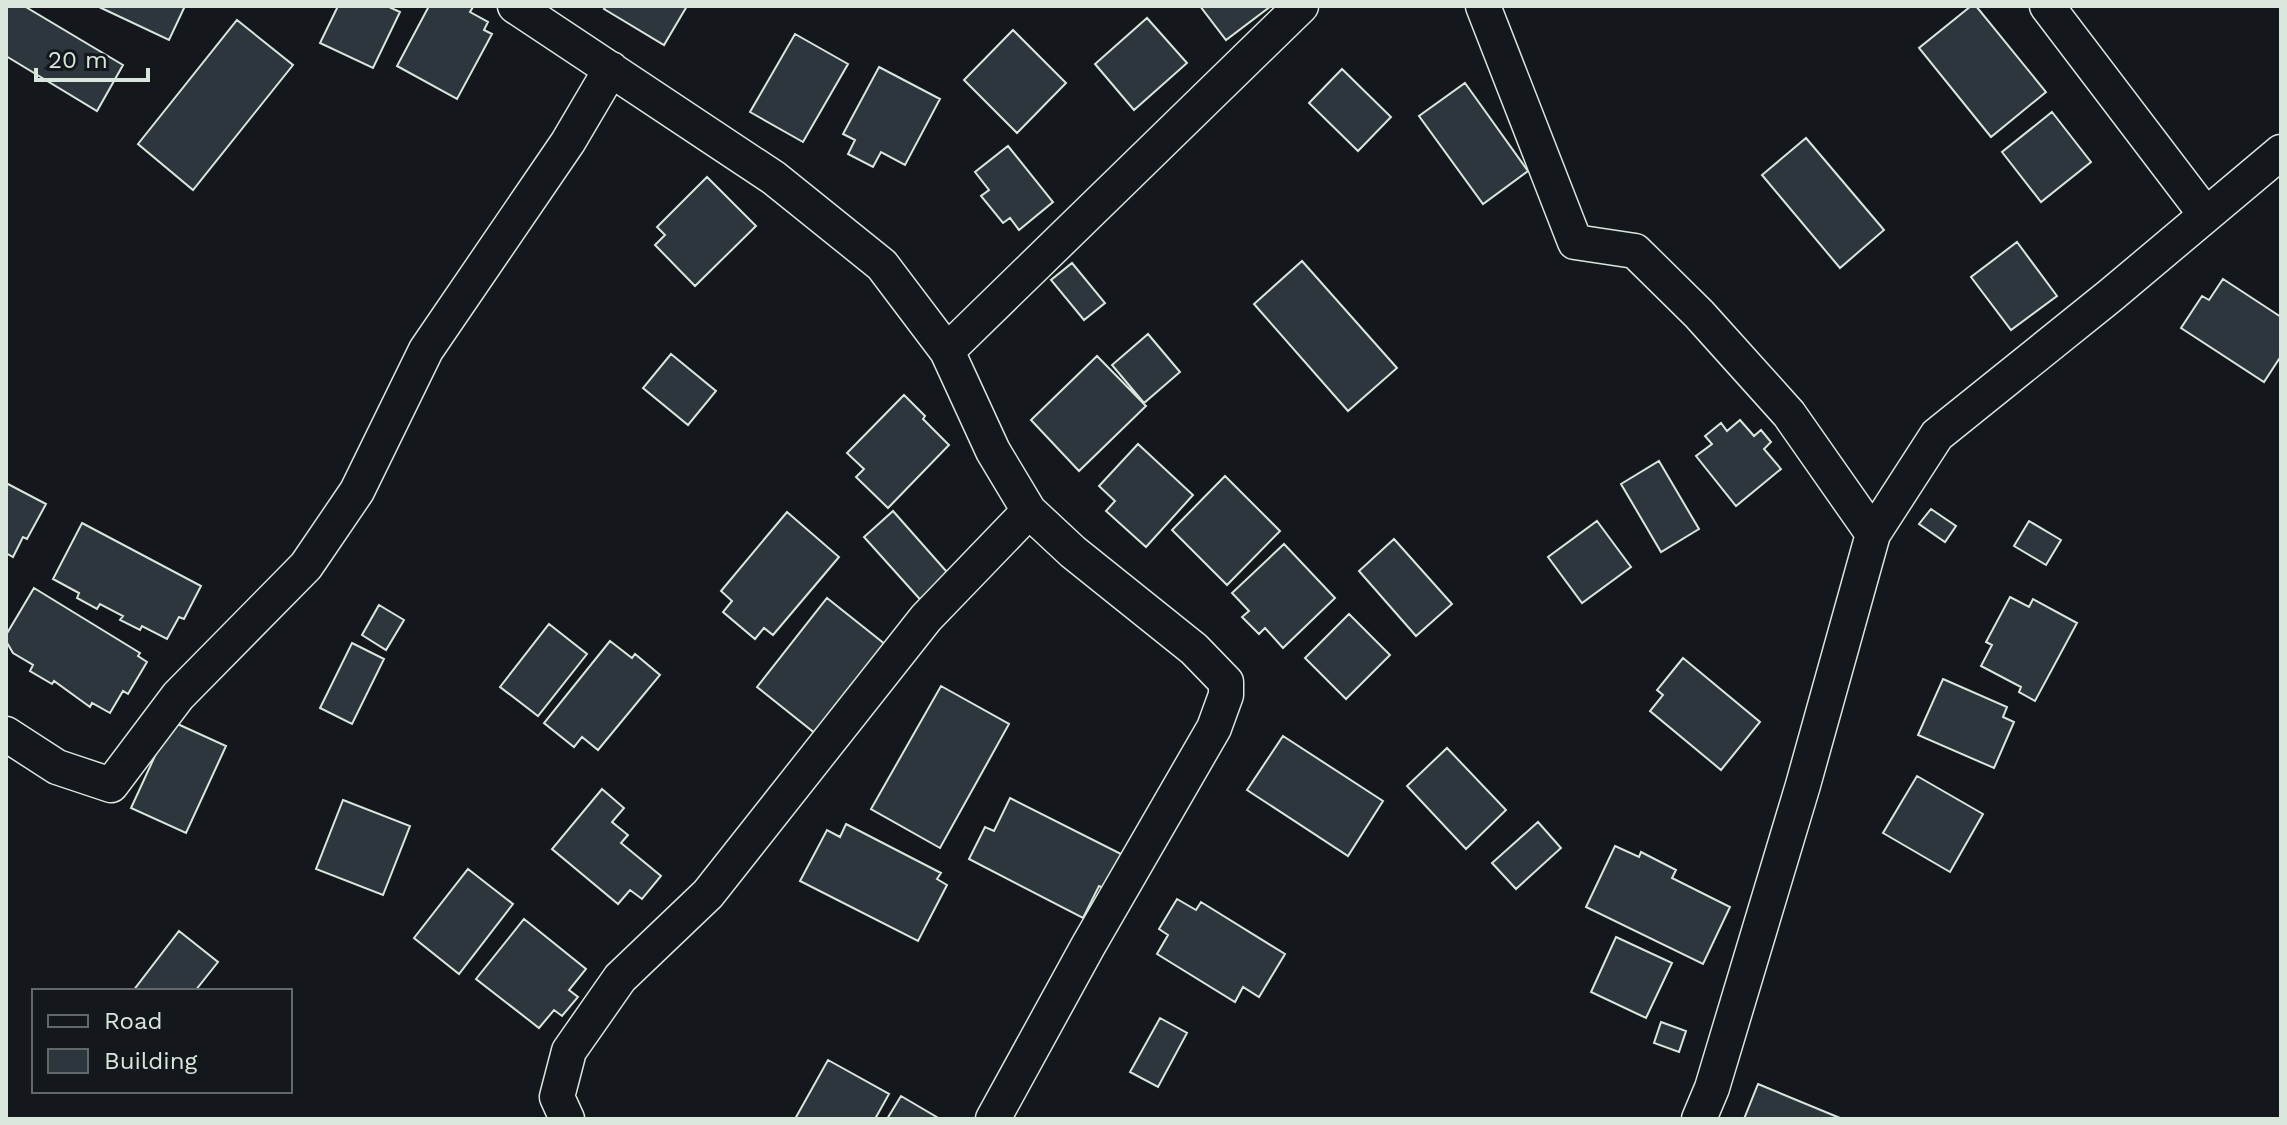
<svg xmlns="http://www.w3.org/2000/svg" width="2287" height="1125" viewBox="0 0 2287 1125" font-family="'Work Sans',sans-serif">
<rect width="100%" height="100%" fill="#14181c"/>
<path fill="#2c363c" stroke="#d8e6dc" stroke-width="2" d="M7,6H24L123,65L97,111L6,56Z
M97,6H185L169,40Z
M338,6H387L400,12L373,68L320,43Z
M429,6H470L473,7L470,12L488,22L484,30L492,34L457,99L397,66Z
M606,6H687L664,45L604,9Z
M1200,6H1271L1226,40Z
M1971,6H1976L2046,92L1991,137L1919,48Z
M1147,18L1187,63L1134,110L1095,64Z
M237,20L293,65L193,190L138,144Z
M1013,30L1066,83L1017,133L964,80Z
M795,34L848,64L803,142L750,112Z
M879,67L940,99L905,165L881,152L873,167L848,154L855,140L843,134Z
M1342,69L1391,117L1358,151L1309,103Z
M1465,83L1528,171L1483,204L1419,116Z
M2052,112L2091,162L2041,202L2002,152Z
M1806,138L1884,230L1840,268L1762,175Z
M1008,146L1053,202L1019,230L1010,218L1003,223L981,196L989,190L975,172Z
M707,177L756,226L695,286L655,245L665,235L657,227Z
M2017,242L2057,296L2011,330L1971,277Z
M1302,261L1397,368L1348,411L1254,304Z
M1072,263L1105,303L1084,320L1051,280Z
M2223,279L2281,317V356L2264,382L2181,328L2202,296L2209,300Z
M1148,334L1180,372L1144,403L1112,365Z
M671,354L716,391L688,425L643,388Z
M1097,356L1146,406L1079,471L1031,420Z
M904,395L925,416L923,419L949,445L888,508L856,477L864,469L847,453Z
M1740,420L1754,436L1761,430L1771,442L1764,449L1781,469L1736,506L1696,456L1712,444L1705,436L1721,423L1727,431Z
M1138,444L1193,495L1146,547L1106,511L1115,501L1099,486Z
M1659,461L1699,529L1661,552L1621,484Z
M1225,476L1280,531L1227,585L1172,530Z
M6,483L46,504L27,539L23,537L13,557L6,553Z
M1931,509L1956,526L1945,542L1919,524Z
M893,511L954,580L926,606L864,537Z
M787,512L839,557L773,635L764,628L755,639L723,612L732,601L721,591Z
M1597,521L1631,567L1582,603L1548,557Z
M2029,521L2061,540L2046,565L2014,546Z
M82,523L201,586L184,619L179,617L167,639L142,626L140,630L120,620L123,616L100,604L97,609L77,598L79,593L53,579Z
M1394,539L1452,604L1416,636L1359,571Z
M1284,544L1335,598L1283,648L1265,628L1259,634L1242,617L1249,611L1232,593Z
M34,588L140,653L138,656L147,662L128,694L123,691L110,713L92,703L90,707L54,681L52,684L30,671L33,665L13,653L6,641V635Z
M2010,597L2029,607L2033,599L2077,623L2035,701L2019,692L2021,687L1981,666L1992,645L1986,642Z
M827,598L886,645L816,734L757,687Z
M379,605L404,620L386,650L362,635Z
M1349,614L1390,655L1346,699L1305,658Z
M549,624L587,654L538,716L500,687Z
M610,641L632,658L635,654L660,675L598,750L582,737L574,747L544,723Z
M352,643L384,659L352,724L320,708Z
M1683,658L1760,722L1721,770L1650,711L1663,695L1657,690Z
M1943,679L2007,707L2003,717L2014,722L1994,768L1918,735Z
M941,686L1009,724L940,848L871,809Z
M171,721L226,746L186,833L131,808Z
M1283,736L1383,801L1348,856L1247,790Z
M1447,748L1506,810L1466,849L1407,786Z
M1917,776L1983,814L1950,872L1883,833Z
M602,789L624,808L612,822L628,835L621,843L661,876L642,899L630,890L618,904L552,849Z
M1010,798L1125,856L1108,890L1099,886L1083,918L969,859L985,827L994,831Z
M343,800L410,826L383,895L316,869Z
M1538,822L1561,848L1516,889L1492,863Z
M846,824L941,873L937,879L947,885L918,941L800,881L827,830L840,837Z
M1615,846L1639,857L1641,852L1676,870L1672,878L1730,907L1703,964L1586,907Z
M468,869L513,904L459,974L414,938Z
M1177,899L1196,910L1201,902L1285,954L1259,997L1243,987L1235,1002L1157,954L1168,935L1159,929Z
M524,919L586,969L569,990L578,997L562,1016L554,1010L539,1028L476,979Z
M179,931L218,962L195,991H133Z
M1616,937L1672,963L1646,1018L1591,992Z
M1160,1018L1187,1033L1158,1087L1130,1072Z
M1661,1022L1686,1031L1679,1052L1654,1043Z
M828,1060L889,1094L875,1119H795Z
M1758,1084L1840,1118V1119H1744Z
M901,1096L940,1119H887Z"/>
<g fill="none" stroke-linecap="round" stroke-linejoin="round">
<g stroke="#d8e6dc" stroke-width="37">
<path id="street" d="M515,6L774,178L882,265L947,351L993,451L1029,511L1073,552L1194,649L1226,682V695L1214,728L1088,946L993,1119
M1483,6L1575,242L1635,251L1699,314L1789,414L1873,534
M2047,6L2206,215
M947,351L1301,6
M6,734L57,767L111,785L178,696L306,566L357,491L426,350L568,142L611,69
M567,1119L557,1097L569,1051L620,978L708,894L926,618L1029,511
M1699,1119L1712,1088L1803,785L1873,534L1937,435L2111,295L2281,152"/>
</g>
<use href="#street" stroke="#14181c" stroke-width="34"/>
</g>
<rect width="2287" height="1125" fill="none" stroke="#d8e6dc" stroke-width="16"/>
<rect x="32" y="989" width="260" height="104" fill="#14181c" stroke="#626a69" stroke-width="2"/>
<rect x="48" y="1015" width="40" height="12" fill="#14181c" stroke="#626a69" stroke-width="2"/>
<text x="104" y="1029" font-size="24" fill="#d8e6dc">Road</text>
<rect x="48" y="1049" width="40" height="24" fill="#2c363c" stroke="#626a69" stroke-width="2"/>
<text x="104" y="1069" font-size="24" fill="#d8e6dc">Building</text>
<path d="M36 68v12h112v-12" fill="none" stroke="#d8e6dc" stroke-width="4"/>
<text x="48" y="68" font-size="24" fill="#d8e6dc" stroke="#14181c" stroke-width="6" paint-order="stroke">20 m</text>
</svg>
